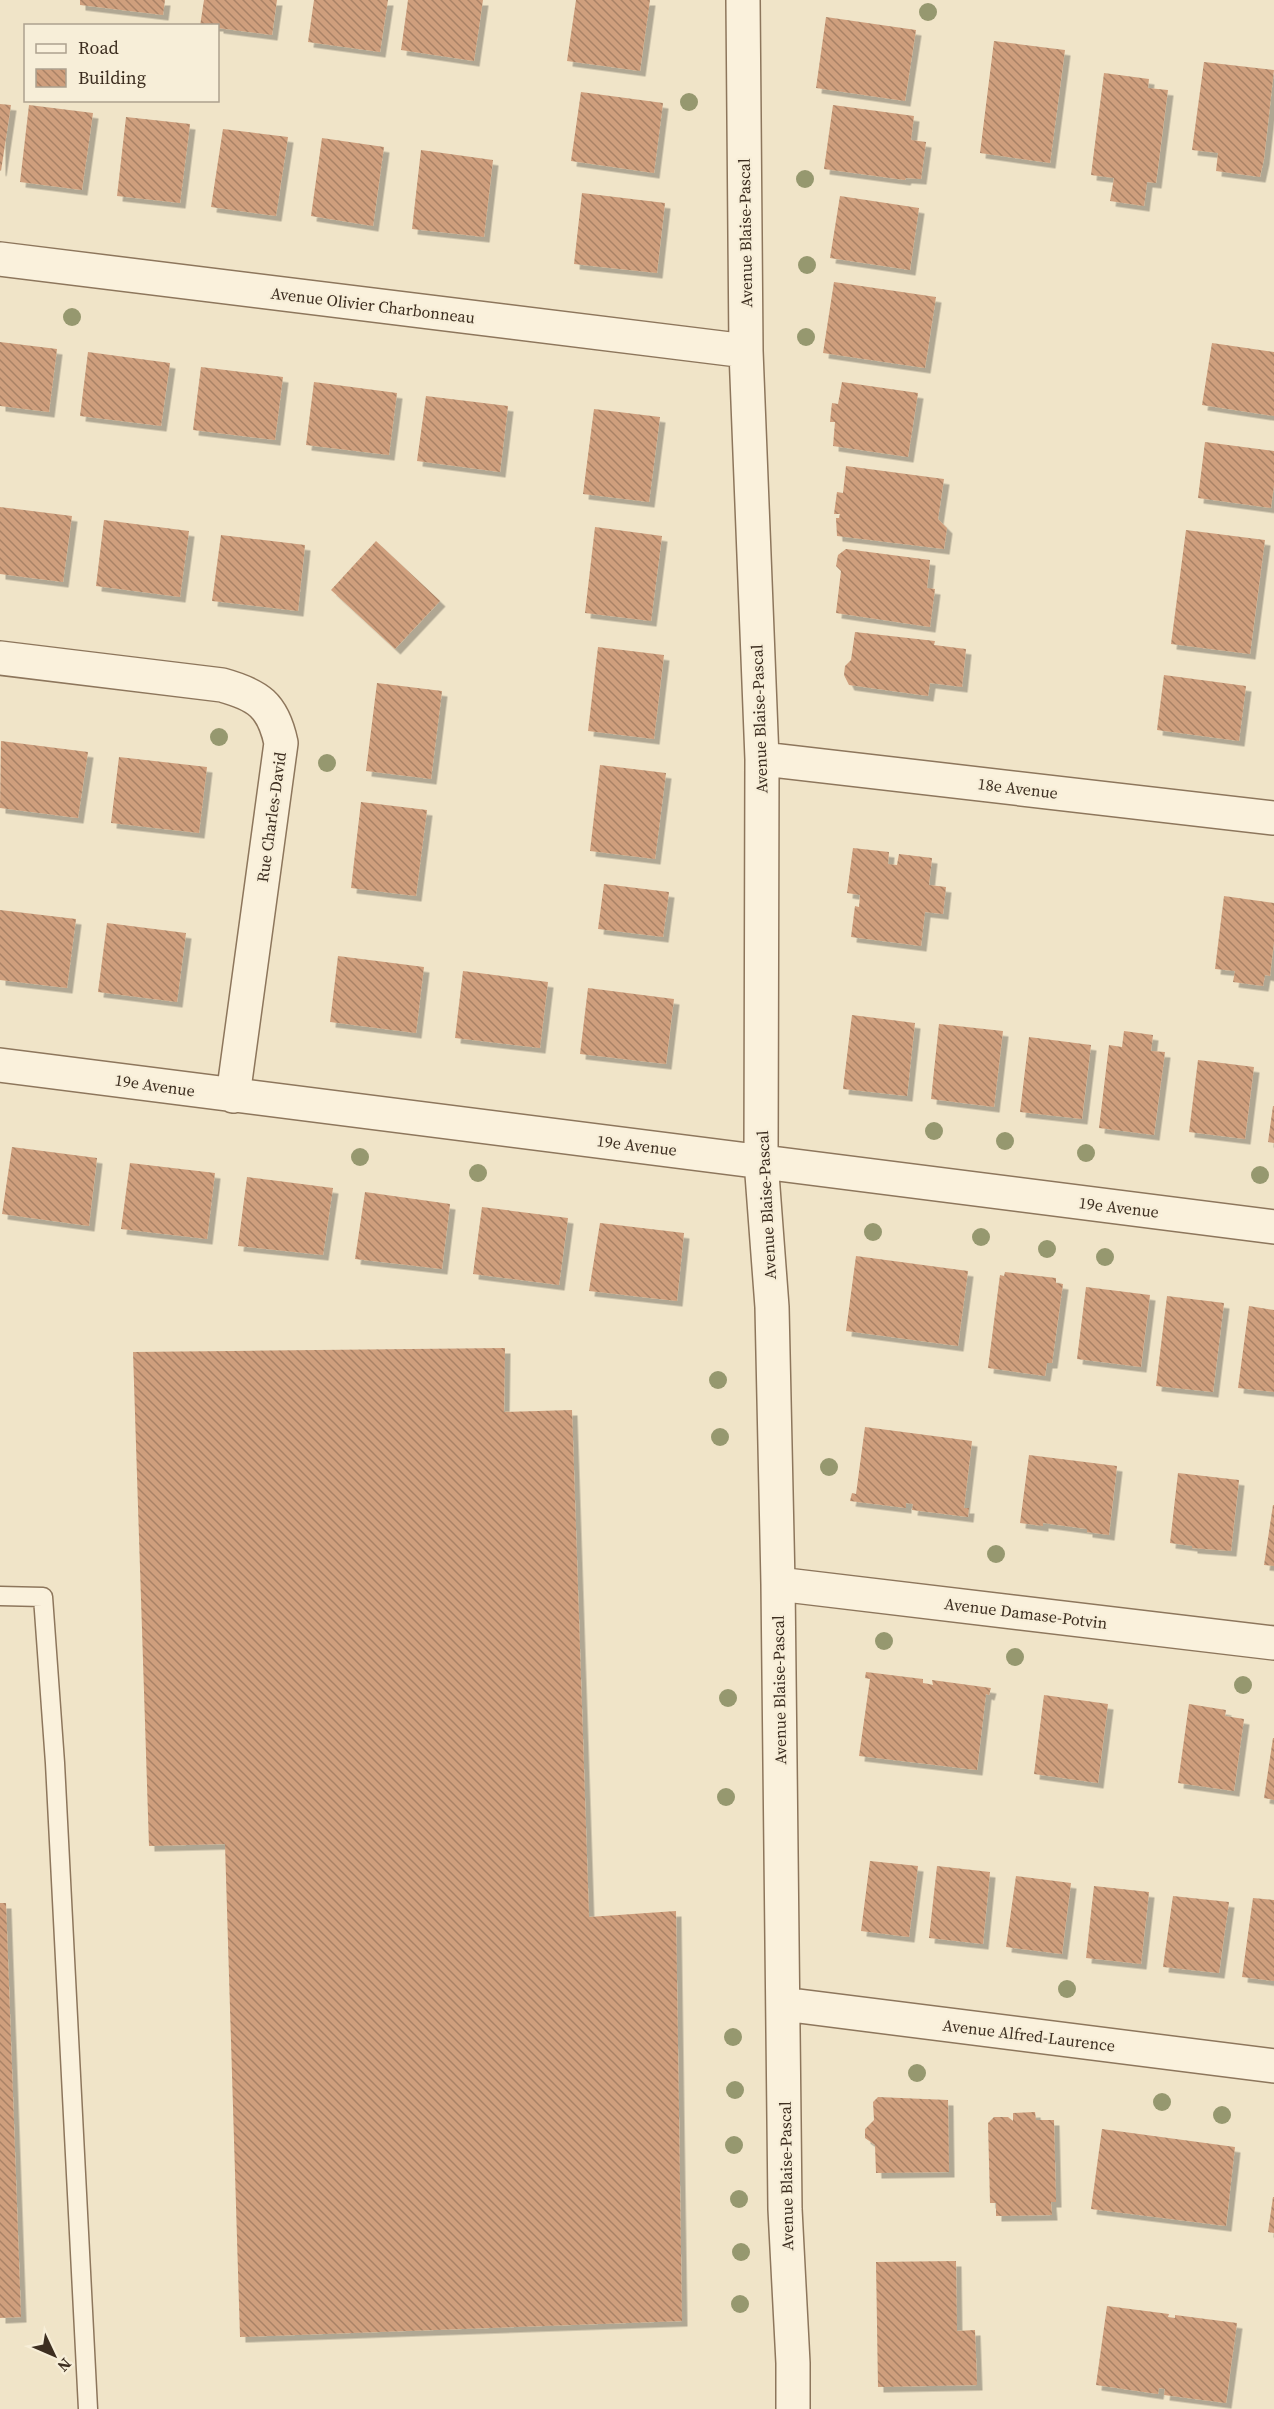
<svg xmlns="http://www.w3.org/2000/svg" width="1274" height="2409" viewBox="0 0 1274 2409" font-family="'Source Serif 4',serif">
<defs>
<pattern id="building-back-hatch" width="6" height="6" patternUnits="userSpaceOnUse" patternTransform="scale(1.5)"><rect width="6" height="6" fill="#cf9f7d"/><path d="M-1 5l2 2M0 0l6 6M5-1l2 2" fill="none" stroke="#a98266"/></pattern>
<filter id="shadow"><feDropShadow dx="5.5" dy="5.5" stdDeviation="0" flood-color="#0004"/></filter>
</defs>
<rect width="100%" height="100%" fill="#f0e4c8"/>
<path fill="url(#building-back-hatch)" filter="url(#shadow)" d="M80,0H165L163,15L80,5Z
M204,0H277L272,35L218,28V26H200Z
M314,0H388L380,52L308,42Z
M408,0H483L474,61L401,50Z
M576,0H650L640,71L567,61Z
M826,17L916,30L905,101L816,88Z
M994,41L1065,50L1050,163L980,153Z
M1204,62L1274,70L1264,159L1260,177L1216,171L1218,153L1192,150Z
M1104,73L1149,79L1148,88L1168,90L1156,183L1147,182L1144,206L1110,201L1114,178L1091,175Z
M581,92L663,103L654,173L571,161Z
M0,104L11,105L1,171L0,170Z
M29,105L93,113L82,190L20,182Z
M833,105L914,116L911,140L926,142L921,179L906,178L905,180L824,169Z
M126,117L190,124L180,203L117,196Z
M223,129L288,137L276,216L211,207Z
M322,138L384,147L373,226L311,216Z
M421,150L493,160L484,237L412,229Z
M582,193L665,203L657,273L574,264Z
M840,196L919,208L910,270L830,258Z
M834,282L936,297L925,368L823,353Z
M0,342L57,349L49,412L0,406Z
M1212,343L1274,352V416L1202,405Z
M88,352L170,363L161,426L80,416Z
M201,367L283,377L275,440L193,430Z
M314,382L397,393L389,455L306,445Z
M842,382L918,393L908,457L833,446L835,422H830L832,403L838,404Z
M426,396L508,406L500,472L417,461Z
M594,409L660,417L649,502L583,494Z
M1205,442L1274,451V485L1271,508L1198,498Z
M846,466L944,479L938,519L947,528L944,549L837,536L836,518H839L840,514H834L837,492L843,493Z
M0,507L72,516L63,582L0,574Z
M104,520L189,531L180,597L96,586Z
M595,527L662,536L651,621L585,613Z
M1186,530L1265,540L1250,654L1171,644Z
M221,535L305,545L298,611L212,601Z
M376,541L440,601L395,649L331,590Z
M846,549L930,560L927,588L935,589L930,627L836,613L841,571L836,566L838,555Z
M855,632L935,641L934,645L966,649L962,687L930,683L928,696L849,685L844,675L845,666L851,660Z
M598,647L664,655L654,739L588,731Z
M1164,675L1246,686L1239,741L1157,730Z
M377,683L442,691L431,779L366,771Z
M1,741L88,752L78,818L0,808Z
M119,757L207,767L199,833L111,823Z
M600,765L666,773L655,859L590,851Z
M361,802L427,810L416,896L351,888Z
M853,848L889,852L888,864L897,865L899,854L932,858L929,885L946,887L943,914L925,912L921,946L851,937L855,906L859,907L860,895L847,893Z
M604,884L669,892L663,937L598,929Z
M1224,896L1274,903V942L1270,976L1265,975L1263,986L1233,982L1235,971L1215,969Z
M0,910L76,919L67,988L0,980Z
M107,923L186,933L177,1002L98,992Z
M338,956L424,967L416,1033L330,1022Z
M463,971L548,982L540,1048L455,1038Z
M588,988L674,999L666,1064L580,1054Z
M852,1015L915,1023L907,1096L843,1089Z
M939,1024L1003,1031L994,1107L931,1099Z
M1124,1031L1153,1035L1151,1051L1165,1052L1154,1135L1099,1128L1109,1045L1122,1047Z
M1029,1037L1091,1045L1082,1119L1020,1112Z
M1198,1060L1254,1067L1245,1139L1189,1132Z
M1273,1106H1274V1143L1268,1142Z
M12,1147L97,1158L89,1226L2,1214Z
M130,1163L215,1173L207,1239L121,1229Z
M247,1177L333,1188L323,1255L238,1246Z
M365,1192L450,1204L442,1269L355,1259Z
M482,1207L568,1218L559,1285L473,1274Z
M600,1223L684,1233L677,1301L589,1291Z
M856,1256L968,1271L958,1346L846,1331Z
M1005,1272L1056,1278V1283L1063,1284L1052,1363H1047L1045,1376L988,1368L1000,1275L1004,1276Z
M1086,1287L1150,1295L1141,1367L1077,1359Z
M1167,1296L1224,1303L1213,1392L1156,1386Z
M1249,1306L1274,1310V1392L1238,1388Z
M505,1348L504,1412L572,1410L589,1917L676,1911L682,2321L240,2337L225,1844L149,1846L133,1352Z
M865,1427L972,1441L964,1508H969L968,1517L912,1510L913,1504L906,1503V1508L850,1501L852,1493L856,1494Z
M1029,1455L1117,1466L1109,1535L1087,1532V1529L1043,1523V1526L1020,1523Z
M1178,1473L1239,1480L1231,1551L1192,1548V1546L1170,1543Z
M1273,1505H1274V1566L1264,1565Z
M866,1672L923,1679V1683L929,1684L933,1685L932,1680L991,1688L989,1695L986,1694L977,1770L859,1756L870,1679L865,1678Z
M1044,1695L1108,1704L1098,1783L1034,1774Z
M1189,1704L1226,1710L1225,1716L1244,1719L1234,1791L1178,1783Z
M1273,1738H1274V1800L1264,1798Z
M870,1861L918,1866L909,1937L861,1931Z
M937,1866L990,1872L983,1944L929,1938Z
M1016,1876L1071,1883L1062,1954L1006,1947Z
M1094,1886L1149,1892L1141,1964L1086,1958Z
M1173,1896L1229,1902L1219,1973L1163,1967Z
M1253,1898L1274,1900V1981L1242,1977Z
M0,1903H6L21,2317L0,2318Z
M878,2097L948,2100L949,2172L876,2173L875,2145L865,2138V2129L874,2120L873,2102Z
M1035,2112L1036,2120H1054L1056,2202H1051L1052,2215L996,2216V2203H990L988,2123L994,2117H1008L1013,2121V2113Z
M1102,2129L1235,2147L1226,2226L1091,2209Z
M1273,2197H1274V2233L1268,2232Z
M956,2261L957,2331L975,2330L977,2385L878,2387L876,2262Z
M1107,2306L1169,2314L1168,2317L1175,2318V2315L1237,2323L1226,2403L1164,2395L1165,2389L1159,2388L1158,2394L1096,2385Z"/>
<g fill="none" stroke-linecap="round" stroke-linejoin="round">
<g stroke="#8d765c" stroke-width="21">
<path id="service" d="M0,1596L43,1597L55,1763L88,2409"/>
</g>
<g stroke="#8d765c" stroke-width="36">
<path id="minor" d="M743,0L746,351L762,759L761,1161L772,1307L778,1584L785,2209L793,2363V2409
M0,259L746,351
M0,658L222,685C258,695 273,705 281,743L233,1096
M762,759L1274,818
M0,1065L1274,1227
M778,1584L1274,1643
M783,2004L1274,2066"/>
</g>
<use href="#service" stroke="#faf1dc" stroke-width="18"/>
<use href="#minor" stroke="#faf1dc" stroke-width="33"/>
</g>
<g fill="#96986f">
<circle cx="928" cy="12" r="9"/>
<circle cx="689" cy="102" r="9"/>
<circle cx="805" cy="179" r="9"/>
<circle cx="807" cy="265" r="9"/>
<circle cx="72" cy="317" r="9"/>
<circle cx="806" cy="337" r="9"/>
<circle cx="219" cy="737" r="9"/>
<circle cx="327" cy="763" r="9"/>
<circle cx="934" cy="1131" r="9"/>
<circle cx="1005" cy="1141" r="9"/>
<circle cx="1086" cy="1153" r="9"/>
<circle cx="360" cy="1157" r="9"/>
<circle cx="478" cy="1173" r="9"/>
<circle cx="1260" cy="1175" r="9"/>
<circle cx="873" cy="1232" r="9"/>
<circle cx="981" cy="1237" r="9"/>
<circle cx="1047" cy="1249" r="9"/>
<circle cx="1105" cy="1257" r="9"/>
<circle cx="718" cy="1380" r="9"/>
<circle cx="720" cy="1437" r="9"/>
<circle cx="829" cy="1467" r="9"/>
<circle cx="996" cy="1554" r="9"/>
<circle cx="884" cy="1641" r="9"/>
<circle cx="1015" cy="1657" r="9"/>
<circle cx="1243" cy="1685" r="9"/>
<circle cx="728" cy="1698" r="9"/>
<circle cx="726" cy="1797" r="9"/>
<circle cx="1067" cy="1989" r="9"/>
<circle cx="733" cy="2037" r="9"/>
<circle cx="917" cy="2073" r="9"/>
<circle cx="735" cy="2090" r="9"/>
<circle cx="1162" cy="2102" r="9"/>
<circle cx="1222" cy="2115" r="9"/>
<circle cx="734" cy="2145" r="9"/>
<circle cx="739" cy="2199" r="9"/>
<circle cx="741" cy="2252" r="9"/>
<circle cx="740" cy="2304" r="9"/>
</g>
<g text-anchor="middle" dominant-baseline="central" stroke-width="4.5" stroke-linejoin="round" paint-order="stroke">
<g font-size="16" fill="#3d2e20" stroke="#f7eed8">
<text transform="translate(745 233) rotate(-91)">Avenue Blaise-Pascal</text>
<text transform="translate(373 305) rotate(7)">Avenue Olivier Charbonneau</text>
<text transform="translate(759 719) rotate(-92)">Avenue Blaise-Pascal</text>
<text transform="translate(1018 788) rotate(7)">18e Avenue</text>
<text transform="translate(271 817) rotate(-82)">Rue Charles-David</text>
<text transform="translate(155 1085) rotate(8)">19e Avenue</text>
<text transform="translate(637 1145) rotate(7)">19e Avenue</text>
<text transform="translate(766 1205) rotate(-93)">Avenue Blaise-Pascal</text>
<text transform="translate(1119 1207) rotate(7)">19e Avenue</text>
<text transform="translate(1026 1613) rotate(7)">Avenue Damase-Potvin</text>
<text transform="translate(779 1690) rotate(-91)">Avenue Blaise-Pascal</text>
<text transform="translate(1029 2035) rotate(7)">Avenue Alfred-Laurence</text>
<text transform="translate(786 2176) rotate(-91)">Avenue Blaise-Pascal</text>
</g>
</g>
<rect x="24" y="24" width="195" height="78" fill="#f7eed8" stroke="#ada18e" stroke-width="1.5"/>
<rect x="36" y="44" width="30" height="9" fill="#faf1dc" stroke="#ada18e" stroke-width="1.5"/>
<text x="78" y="54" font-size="18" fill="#3d2e20">Road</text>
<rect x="36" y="69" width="30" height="18" fill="url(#building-back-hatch)" stroke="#ada18e" stroke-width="1.5"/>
<text x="78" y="84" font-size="18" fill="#3d2e20">Building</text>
<g transform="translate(54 2355) rotate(134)" stroke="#f7eed8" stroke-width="4.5" paint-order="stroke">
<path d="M0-4.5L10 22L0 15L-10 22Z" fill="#3d2e20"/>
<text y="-9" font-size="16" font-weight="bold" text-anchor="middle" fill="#3d2e20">N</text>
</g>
</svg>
